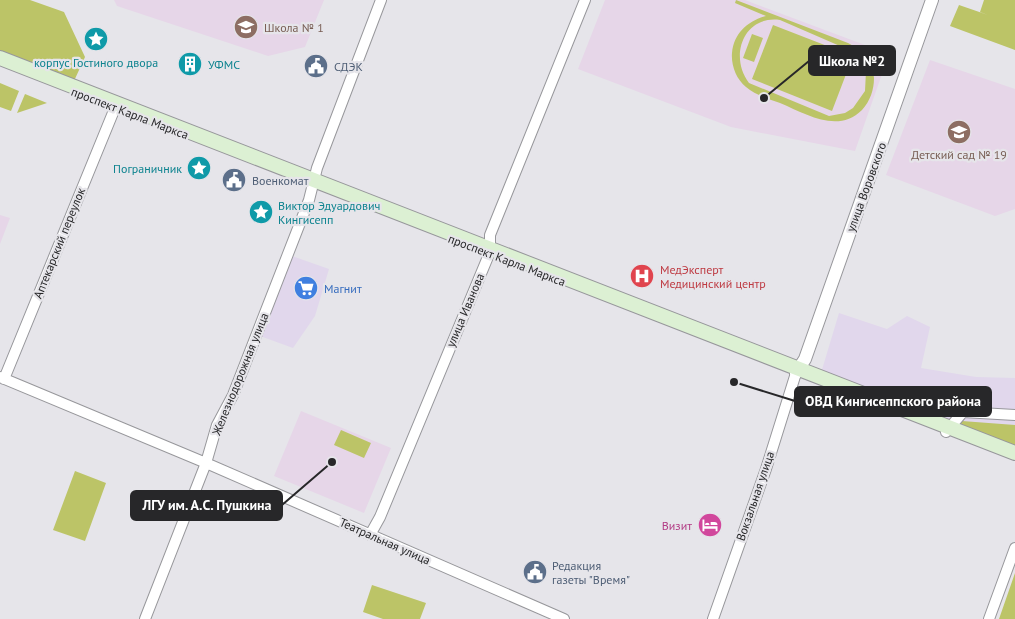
<svg xmlns="http://www.w3.org/2000/svg" width="1015" height="619" viewBox="0 0 1015 619" font-family="'PT Sans',sans-serif">
<rect width="100%" height="100%" fill="#e6e5ea"/>
<path fill="#e1d7ec" d="M292,256L329,269L315,316L293,348L260,336Z
M839,313L887,329L907,316L930,327L921,368L976,377L1015,378V453L821,373Z"/>
<path fill="#e6d6e8" d="M114,0H324L305,47L268,56L117,6Z
M605,0H745L889,54L855,151L731,127L578,69Z
M930,60L1015,89V209L995,216L886,175Z
M0,215L10,218L0,244Z
M301,411L391,448L364,513L274,476Z"/>
<path fill="#bcc467" fill-rule="evenodd" d="M0,0H30L64,12L85,57L74,81L0,51Z
M736,0L848,43C862,50 873,62 874,78C874,90 870,101 862,110C838,134 806,114 780,103C769,99 755,95 746,87C736,79 731,65 732,53C734,33 748,21 766,16L735,3ZM780,20L856,53L866,71L865,91L853,108L845,113L829,116L749,83C729,57 743,15 780,20Z
M984,0H1015V50L950,26L959,5L988,15L980,12Z
M773,25L853,56L832,111L752,79Z
M752,34L763,38L754,62L743,58Z
M0,83L19,91L11,111L0,107Z
M25,94L47,103L17,113Z
M962,421L1015,425V453L960,424Z
M341,430L371,443L364,458L334,445Z
M75,471L106,483L85,541L53,530Z
M1015,573V619H999Z
M372,585L426,603L420,619H383L363,612Z"/>
<g fill="none" stroke-linecap="round" stroke-linejoin="round">
<g stroke="#97979b" stroke-width="12">
<path id="minor" d="M0,377L206,463L564,619
M4,379L117,103
M946,432L963,412L1015,415
M370,535L380,517L490,252V235L585,0
M145,619L206,463L217,425L233,395L309,200L317,168L381,0
M713,619L766,469L796,373
M989,619L1015,548"/>
</g>
<g stroke="#97979b" stroke-width="14">
<path id="tertiary" d="M796,373L805,359L932,0"/>
</g>
<g stroke="#97979b" stroke-width="16">
<path id="secondary" d="M0,58L1015,453"/>
</g>
<use href="#minor" stroke="#fff" stroke-width="10"/>
<use href="#tertiary" stroke="#fff" stroke-width="12"/>
<use href="#secondary" stroke="#dcf0d3" stroke-width="14"/>
</g>
<defs>
<g id="school-disc" transform="scale(1.25)"><circle r="9.5" fill="#8d6e63" stroke="#e6e5ea"/><path d="M0-5L7-2L0 1L-7-2ZM-4 1L0 2.5L4 1V4Q0 6-4 4Z" fill="#fff"/></g>
<g id="sight-disc" transform="scale(1.25)"><circle r="9.5" fill="#0f9aa8" stroke="#e6e5ea"/><path d="M0-6L1.8-2.2L6-1.7L2.9 1.2L3.7 5.4L0 3.3L-3.7 5.4L-2.9 1.2L-6-1.7L-1.8-2.2Z" fill="#fff"/></g>
<g id="building-disc" transform="scale(1.25)"><circle r="9.5" fill="#0f9aa8" stroke="#e6e5ea"/><path d="M-4-6H4V6H1V3H-1V6H-4ZM-2.5-4.3h1.7v1.8h-1.7ZM.8-4.3h1.7v1.8H.8ZM-2.5-1h1.7V.8h-1.7ZM.8-1h1.7V.8H.8Z" fill="#fff"/></g>
<g id="civic-disc" transform="scale(1.25)"><circle r="9.5" fill="#5c6f8a" stroke="#e6e5ea"/><path d="M-.6-6.5H3V-4.5H.6V-3L4-1V1h2V6H-6V1h2V-1L-.6-3ZM-1.2 2.5V6h2.4V2.5Z" fill="#fff"/></g>
<g id="hospital-disc" transform="scale(1.25)"><circle r="9.5" fill="#e0444e" stroke="#e6e5ea"/><path d="M-5-5h3v3.5h4V-5h3V5h-3V1.5h-4V5h-3Z" fill="#fff"/></g>
<g id="supermarket-disc" transform="scale(1.25)"><circle r="9.5" fill="#3f7fe0" stroke="#e6e5ea"/><path d="M-6-5.5h2.5l.6 2H6L4.5 2H-2.5L-4.4-4H-6ZM-1.5 3.2a1.3 1.3 0 1 0 .1 0ZM3 3.2a1.3 1.3 0 1 0 .1 0Z" fill="#fff"/></g>
<g id="hotel-disc" transform="scale(1.25)"><circle r="9.5" fill="#d1479c" stroke="#e6e5ea"/><path d="M-6-4.5h1.5V1H6V5H4.5V3h-9V5H-6ZM-4 0a1.8 1.8 0 1 1 3.6 0ZM.5 0V-2.5h3Q6-2.5 6 0Z" fill="#fff"/></g>
</defs>
<g fill-rule="evenodd">
<use href="#school-disc" x="246" y="27"/>
<use href="#sight-disc" x="96" y="39"/>
<use href="#building-disc" x="190" y="64"/>
<use href="#civic-disc" x="316" y="66"/>
<use href="#school-disc" x="959" y="132"/>
<use href="#sight-disc" x="199" y="168"/>
<use href="#civic-disc" x="234" y="180"/>
<use href="#sight-disc" x="261" y="212"/>
<use href="#hospital-disc" x="642" y="276"/>
<use href="#supermarket-disc" x="306" y="288"/>
<use href="#hotel-disc" x="710" y="525"/>
<use href="#civic-disc" x="535" y="572"/>
</g>
<g text-anchor="middle" dominant-baseline="central" stroke-width="4.5" stroke-linejoin="round" paint-order="stroke">
<g font-size="12" fill="#785e54" stroke="#e6e5ea" text-anchor="start">
<text x="264" y="27">Школа № 1</text>
<text x="959" y="154" text-anchor="middle">Детский сад № 19</text>
</g>
<g font-size="12" fill="#0d838f" stroke="#e6e5ea" text-anchor="start">
<text x="96" y="62" text-anchor="middle">корпус Гостиного двора</text>
<text x="208" y="64">УФМС</text>
<text x="182" y="168" text-anchor="end">Пограничник</text>
<text x="278" y="205">Виктор Эдуардович<tspan x="278" dy="14">Кингисепп</tspan></text>
</g>
<g font-size="12" fill="#4e5e75" stroke="#e6e5ea" text-anchor="start">
<text x="334" y="66">СДЭК</text>
<text x="252" y="180">Военкомат</text>
<text x="552" y="565">Редакция<tspan x="552" dy="14">газеты "Время"</tspan></text>
</g>
<g font-size="12" fill="#272729" stroke="#e6e5ea">
<text transform="translate(130 113) rotate(21)">проспект Карла Маркса</text>
<text transform="translate(866 187) rotate(-70)">улица Воровского</text>
<text transform="translate(59 243) rotate(-68)">Аптекарский переулок</text>
<text transform="translate(507 260) rotate(21)">проспект Карла Маркса</text>
<text transform="translate(465 310) rotate(-67)">улица Иванова</text>
<text transform="translate(240 374) rotate(-68)">Железнодорожная улица</text>
<text transform="translate(755 496) rotate(-71)">Вокзальная улица</text>
<text transform="translate(385 541) rotate(24)">Театральная улица</text>
</g>
<g font-size="12" fill="#be3a42" stroke="#e6e5ea" text-anchor="start">
<text x="660" y="269">МедЭксперт<tspan x="660" dy="14">Медицинский центр</tspan></text>
</g>
<g font-size="12" fill="#366cbe" stroke="#e6e5ea" text-anchor="start">
<text x="324" y="288">Магнит</text>
</g>
<g font-size="12" fill="#b23c85" stroke="#e6e5ea" text-anchor="end">
<text x="692" y="525">Визит</text>
</g>
</g>
<path fill="none" stroke="#272729" stroke-width="2" d="M764 98L809 61M734 382L795 401M332 462L282 505"/>
<g fill="#272729" stroke="#e6e5ea" stroke-width="2">
<circle cx="764" cy="98" r="5"/>
<circle cx="734" cy="382" r="5"/>
<circle cx="332" cy="462" r="5"/>
</g>
<g fill="#272729" stroke="#272729" stroke-width="2">
<rect x="809" y="46" width="86" height="29" rx="5"/>
<rect x="795" y="387" width="196" height="29" rx="5"/>
<rect x="131" y="491" width="151" height="29" rx="5"/>
</g>
<g font-size="14" text-anchor="middle" font-weight="bold" fill="#fff">
<text x="852" y="66">Школа №2</text>
<text x="893" y="406">ОВД Кингисеппского района</text>
<text x="207" y="510">ЛГУ им. А.С. Пушкина</text>
</g>
</svg>
